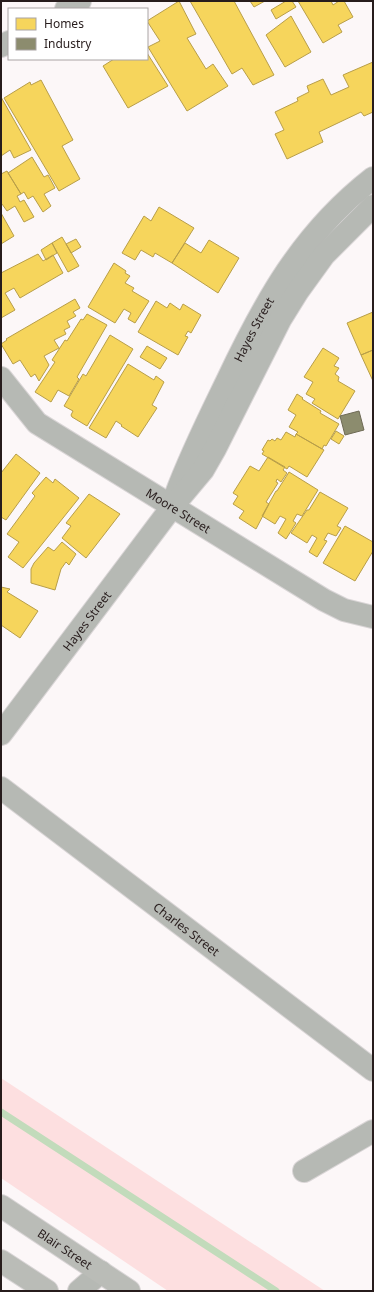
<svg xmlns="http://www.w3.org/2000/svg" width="374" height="1292" viewBox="0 0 374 1292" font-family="'Noto Sans',sans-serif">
<rect width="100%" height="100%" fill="#fcf7f8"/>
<path fill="#fddfe0" d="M1,1078L325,1291H168L1,1178Z"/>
<path fill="#f6d55c" stroke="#b89e49" d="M179,1L196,34L187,38L206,69L213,64L228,86L187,111L148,47L160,41L147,21Z
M190,1H234L274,75L253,85L242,68L232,74Z
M250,1H265L254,7Z
M286,1H292L296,7L276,19L271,10Z
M298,1H331L333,5L339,1H344L353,17L338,25L342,32L323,43Z
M291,16L311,52L285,67L266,35Z
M147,53L168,86L128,108L103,66L114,59H147Z
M373,62V112L364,116L361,112L319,132L323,142L287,159L275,134L284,130L275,112L298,101L297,98L309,92L307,86L323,79L331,95L349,87L343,75Z
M41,80L73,140L62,146L80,179L59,191L4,98L30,82L31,85Z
M1,97L31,150L14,158L10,150L1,156Z
M32,157L44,177L48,175L55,188L44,194L51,206L43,212L33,196L28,199L24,192L21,194L8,173Z
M7,171L21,194L17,196L20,202L24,200L34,217L24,222L15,206L7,211L2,204L1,205V174Z
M159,207L194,228L172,263L155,253L153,257L141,250L135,260L122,253L144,216L151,221Z
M1,213L14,236L1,244Z
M62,237L79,266L68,272L52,243Z
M76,239L81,247L71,253L66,244Z
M209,240L239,258L218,293L172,263L185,243L201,253Z
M52,243L57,253L46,260L41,250Z
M38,254L43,261L53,255L63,273L20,298L14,288L5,293L15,310L1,318V273Z
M114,263L126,271L125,273L130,276L125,283L134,288L132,291L149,301L135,323L128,319L131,313L124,309L115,323L88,307Z
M75,299L80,308L73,312L76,316L67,321L70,327L64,330L66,334L54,340L59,348L44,356L49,365L39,381L35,374L31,377L20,360L13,364L1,344L7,340L6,339Z
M156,301L167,308L170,303L180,310L183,304L201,315L191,333L188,331L185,336L188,337L178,355L138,332Z
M373,312V350L361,355L347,323Z
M87,314L107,325L77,377L79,379L69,396L58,390L51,402L35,392L55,362L52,360L65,340L67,341L81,319L83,320Z
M110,335L133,349L87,426L72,417L71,415L73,411L64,406L83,374L86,376Z
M147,346L167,358L160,369L140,357Z
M323,348L339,358L334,366L339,368L335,374L339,377L338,381L355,391L338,419L312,403L315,399L306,394L313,382L304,377Z
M373,350V381L361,355Z
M128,364L154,380L156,376L164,382L152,405L157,408L138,437L121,426L122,425L116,421L106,438L89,428Z
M297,394L303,398L302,399L321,411L320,413L339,424L326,446L324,445L322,449L296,434L298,432L289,427L296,415L288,410Z
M336,431L344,436L339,444L331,439Z
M286,432L295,437L296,434L324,450L307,477L289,466L287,469L262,454L264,451L262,450L268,440L270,441L272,439L275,441L277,438L281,440Z
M16,454L40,473L6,520L1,517V473Z
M268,457L285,467L283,470L287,473L281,482L277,479L276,482L278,483L266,502L269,504L256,529L239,518L244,511L233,504L238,496L233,493L250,466L259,471Z
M289,472L318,490L302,516L297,514L293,521L296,523L286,539L278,533L286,519L280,516L275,524L262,516L276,491H277Z
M46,477L53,483L55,479L79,498L23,568L8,557L19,542L7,534L35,496L32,493Z
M320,492L348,508L337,526L341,528L336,536L328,533L324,540L327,541L317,557L309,552L317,538L312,535L307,543L291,533L307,510H309Z
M89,494L120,514L86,558L62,538L71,526L66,523Z
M345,526L373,542V551L355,581L323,563Z
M62,542L76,554L69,565L66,562L61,569L55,590L31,583V569L34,563L48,547L54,551Z
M1,587L10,589L7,592L38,611L20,638L1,625Z"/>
<path fill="#8c8c6e" stroke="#6e6a55" d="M359,411L364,430L345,435L340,416Z"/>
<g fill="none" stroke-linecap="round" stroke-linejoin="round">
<path stroke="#c2dbbb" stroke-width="7" d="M1,1112L276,1291"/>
<g stroke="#d9d5d6" stroke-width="24">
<g id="minor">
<path d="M66,9L80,1"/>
<path d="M1,46L9,42"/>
<path id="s1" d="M1,378L37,423L324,600L344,610L373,617"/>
<path id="s2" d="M176,494C190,456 208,420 226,383C264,303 301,234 373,178"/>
<path id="s3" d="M1,734L172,507L203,470L215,449L280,320L298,291L324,255L373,206"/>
<path id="s4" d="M1,788L373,1070"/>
<path d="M304,1171L373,1131"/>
<path d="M79,1291L101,1272"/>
</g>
</g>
<g stroke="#d9d5d6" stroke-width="24">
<g id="major">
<path id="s5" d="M1,1206L129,1291"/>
<path d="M1,1261L47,1291"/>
</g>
</g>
<use href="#minor" stroke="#b6b9b4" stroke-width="22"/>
<use href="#major" stroke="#babcb7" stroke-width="22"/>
</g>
<g text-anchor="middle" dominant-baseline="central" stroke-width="4" stroke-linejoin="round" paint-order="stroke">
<g font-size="12" fill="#271c1c" stroke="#fff">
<text stroke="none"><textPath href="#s2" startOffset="182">Hayes Street</textPath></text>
<text stroke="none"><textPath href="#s1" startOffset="224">Moore Street</textPath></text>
<text stroke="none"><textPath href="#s3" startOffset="142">Hayes Street</textPath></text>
<text stroke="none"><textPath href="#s4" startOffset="233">Charles Street</textPath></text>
<text stroke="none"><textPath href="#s5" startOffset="77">Blair Street</textPath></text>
</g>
</g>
<rect width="374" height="1292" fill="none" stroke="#271c1c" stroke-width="4"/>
<rect x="8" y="8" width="140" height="52" fill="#ffffff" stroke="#a9a4a4"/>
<rect x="16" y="18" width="20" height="12" fill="#f6d55c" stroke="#a9a4a4"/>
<text x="44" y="28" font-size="12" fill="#271c1c">Homes</text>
<rect x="16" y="38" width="20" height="12" fill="#8c8c6e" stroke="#a9a4a4"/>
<text x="44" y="48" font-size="12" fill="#271c1c">Industry</text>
</svg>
